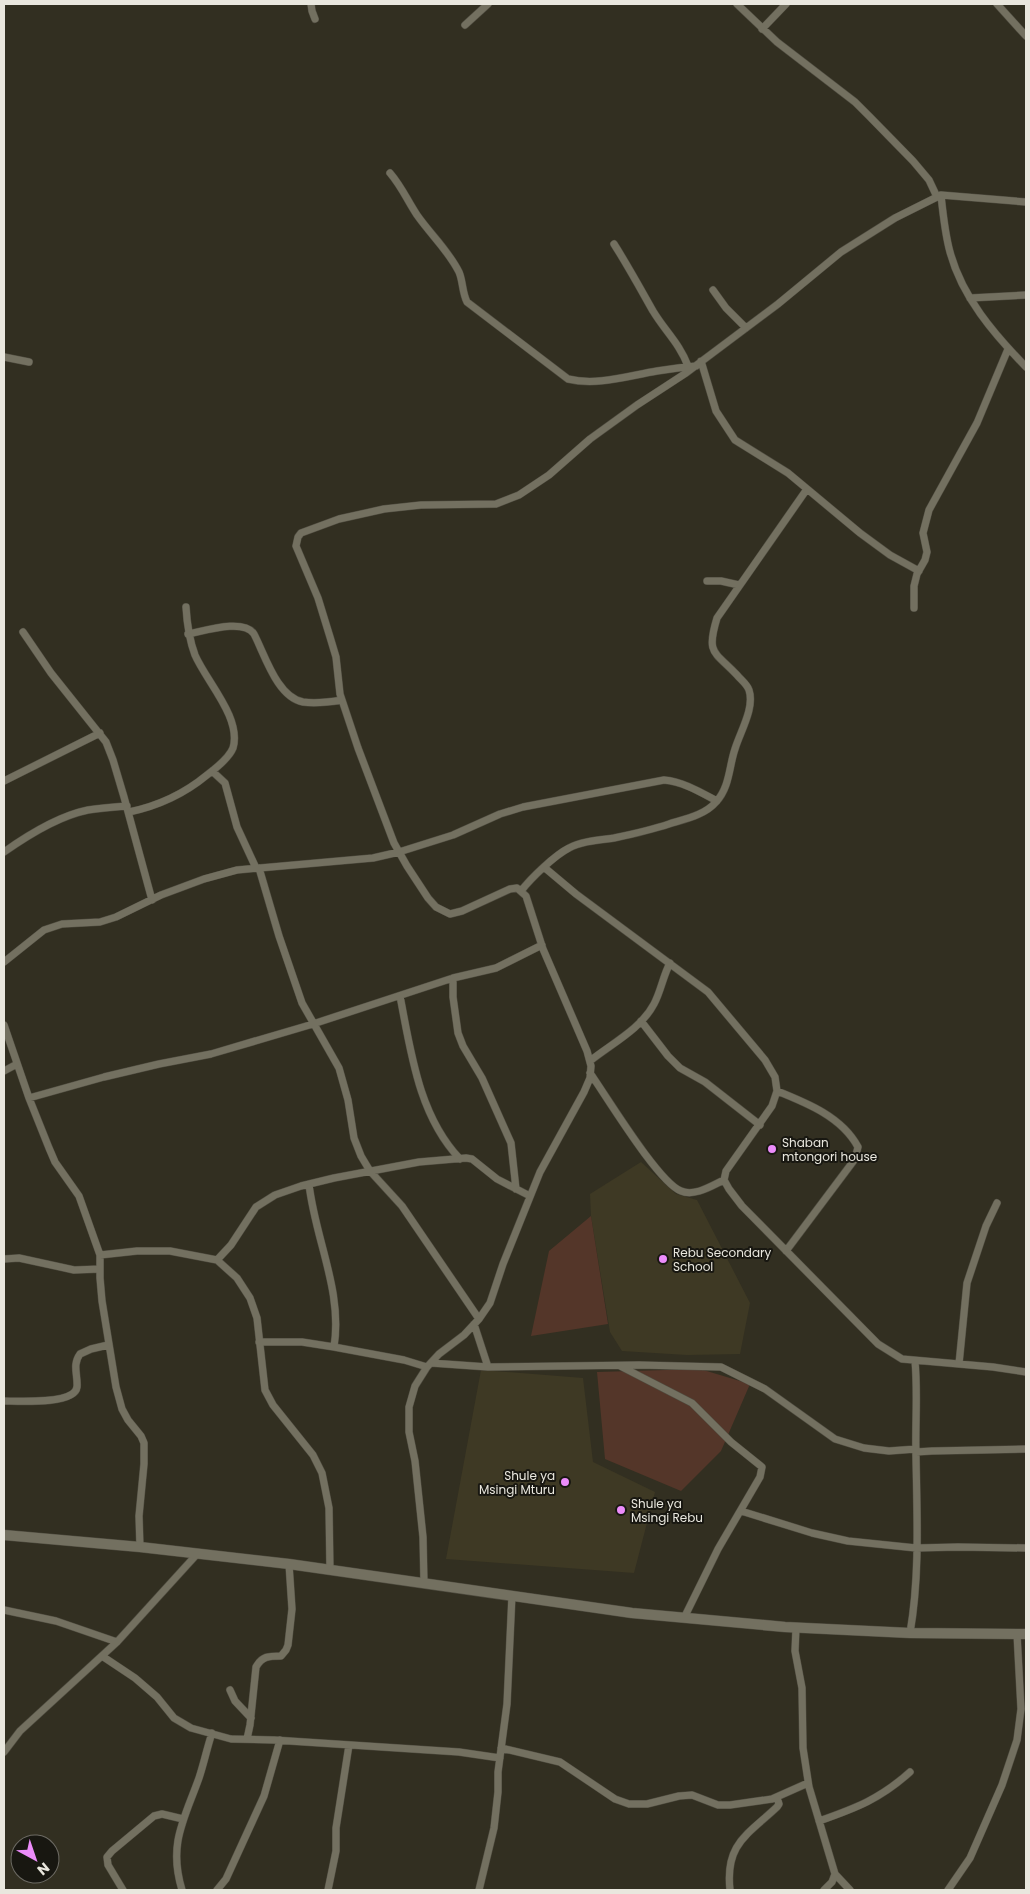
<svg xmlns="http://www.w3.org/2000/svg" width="1030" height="1894" viewBox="0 0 1030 1894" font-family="Poppins,sans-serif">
<rect width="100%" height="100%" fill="#322f21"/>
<path fill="#3e3924" d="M641,1162L676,1194L697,1200L750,1303L740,1354L687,1355L622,1351L610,1332L591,1216L590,1194Z
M481,1370L583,1378L593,1462L655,1492L634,1573L446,1559Z"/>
<path fill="#543629" d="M591,1216L608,1324L531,1336L549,1251Z
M700,1369L750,1384L721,1451L681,1491L605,1459L597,1372Z"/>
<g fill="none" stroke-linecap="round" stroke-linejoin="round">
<g stroke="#504d41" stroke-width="8">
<path id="minor" d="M311,4L312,11L315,19
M737,4L777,42L855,102L870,117L913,161L929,180L937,197
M997,4L1026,36
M465,25L488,4
M762,29L786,4
M390,173C402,187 407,200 417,215C431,235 448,250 459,272C463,281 462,292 467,302L568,379C597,386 627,376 657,371C670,369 683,367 696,366
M941,195C943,214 945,234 950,252C962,297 994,334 1026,367
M614,244C628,266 640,288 653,311C665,331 680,344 688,366
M713,290L726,308L746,328
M970,298L1026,295
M4,357L29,362
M701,361L716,411L735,440L788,473L860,533L890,555L919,571
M707,581H721L739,585
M914,608V586L917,574L925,560L927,552L923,533L929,510L977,423L1008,349
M23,632L51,673L106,742L113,760L124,797L152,900
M188,634C204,631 244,618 254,634C265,655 277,697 303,702C316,704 330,702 342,700
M212,771L225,783L237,827L256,868
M4,781L100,733
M129,812C158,806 184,794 207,775C215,769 229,758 233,748C242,718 206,681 195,655C189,639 187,624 186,607
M4,852C28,835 58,816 88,810C101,808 114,807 127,806
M259,868L279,936L302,1003L339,1068L348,1100L354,1138L361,1156L370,1171L402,1206L479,1319
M545,868L576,894L708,992L765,1060L775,1077L777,1091L772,1106L726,1171L724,1180L729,1189L742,1206L878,1344L902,1359L993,1367L1026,1372
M521,891C531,878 555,855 569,848C582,841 599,840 614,838C633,834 651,830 669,824C685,819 705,815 716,802C730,787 729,766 735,749C740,732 755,708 749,690C747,684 741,680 737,675C714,651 706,654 717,618L807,489
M4,962L44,930L62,924L100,922L116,917L161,895L204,879L237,870L373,858L399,852L453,835L500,814L523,807L664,780C684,782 700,792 717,801
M453,978V997L458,1033L463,1046L482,1078L511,1143L516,1189
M400,996C411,1053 419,1116 460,1159
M641,1021L668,1056L680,1068L705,1082L760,1125
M4,1025L29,1098L49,1148L55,1162L79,1196L100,1255V1278L102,1301L116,1387L122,1409L128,1420L141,1436L144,1443V1464L139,1516L140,1547
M590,1061C611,1044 641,1029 654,1004C661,991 663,976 670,963
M4,1071L17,1064
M590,1073C607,1097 658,1182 681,1191C695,1197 713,1185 724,1180
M777,1091C807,1103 842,1117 858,1147L855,1159L786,1251
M29,1098L104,1077L159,1064L211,1054L313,1024L453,978L496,968L542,945
M309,1184C315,1239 343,1291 334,1347
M100,1255L137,1251H170L217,1260L237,1278L250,1298L257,1318L265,1390L273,1405L313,1455L322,1473L329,1508L330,1570
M4,1259L19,1258L74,1270L100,1269
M217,1260L231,1245L256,1207L275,1195L301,1186L334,1178L419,1162L466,1158L472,1159L497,1179L530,1196
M474,1324L488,1367
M259,1342H302L334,1347L404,1360L427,1367
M431,1363L488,1367L639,1365L721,1367L765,1389L835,1439L864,1448L889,1451L916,1449
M959,1364L967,1283L986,1226L997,1203
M620,1366L692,1403L731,1442L762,1467L760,1477L718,1549L684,1618
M4,1401C16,1401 75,1405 77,1387C78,1375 72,1365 80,1354L91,1349L108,1345
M916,1452L932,1451L1026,1449
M741,1511L812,1533L848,1541L916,1548L958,1547L1026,1548
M424,1583L423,1537L415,1461L409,1432V1407L415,1386L427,1367L439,1354L464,1335L479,1319L490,1303L503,1264L540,1172L584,1092L590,1078L591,1066L587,1051L543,949L526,896L517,888L510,889L462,911L450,914L436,907L428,898L407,866L394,843L358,748L340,694L336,657L330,637L318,598L296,546L298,537L301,533L339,519L384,509L421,505L496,504L519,495L549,475L590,439L637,405L686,373L778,304L841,252L895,218L941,195L1026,202
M4,1610L56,1621L117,1642
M796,1628L795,1651L802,1688L803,1748L809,1787L835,1874L850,1890
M910,1633C920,1575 917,1515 916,1457C915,1425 918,1393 915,1361
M102,1656L135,1678L157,1697L174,1718L191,1728L231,1739L274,1740L459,1752L500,1758
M230,1690L235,1701L251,1718
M247,1739L250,1725L256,1667C262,1656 269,1656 281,1656L286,1650L288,1645L292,1609L289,1564
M501,1748L560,1762L615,1799L629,1804H647L679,1796L692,1795L718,1805H730L772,1799L808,1783
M4,1752L20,1731L117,1642L198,1553
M819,1821C856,1808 880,1799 910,1772
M123,1890L108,1865L107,1857L112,1851L154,1816L162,1814L183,1819
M182,1890C168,1844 184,1820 199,1778C204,1763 207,1748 212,1733
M217,1890L226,1879L264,1796L280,1740
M328,1890L336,1851V1828L349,1745
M479,1890L494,1828L498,1792V1772L507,1704L512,1595
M730,1890C725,1844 747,1835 777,1807L779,1804L777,1797
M824,1890L832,1882L835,1874
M948,1890L970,1858L1002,1785L1017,1740L1021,1709L1017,1634"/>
</g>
<g stroke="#504d41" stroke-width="11">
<path id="secondary" d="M4,1535L140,1547L289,1564L632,1613L785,1627L910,1633L1026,1634"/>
</g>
<use href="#minor" stroke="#737060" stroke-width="7"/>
<use href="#secondary" stroke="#737060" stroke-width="10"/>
</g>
<g fill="#ec8cfa" stroke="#181711" stroke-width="2">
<circle cx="772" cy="1149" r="5"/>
<circle cx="663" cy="1259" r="5"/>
<circle cx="565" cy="1482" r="5"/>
<circle cx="621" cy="1510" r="5"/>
</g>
<g text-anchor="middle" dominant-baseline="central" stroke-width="4" stroke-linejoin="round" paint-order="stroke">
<g font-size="12" fill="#e9e7de" stroke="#181711" text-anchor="start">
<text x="782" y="1142">Shaban<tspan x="782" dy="14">mtongori house</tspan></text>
<text x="673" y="1252">Rebu Secondary<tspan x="673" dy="14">School</tspan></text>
<text x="555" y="1475" text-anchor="end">Shule ya<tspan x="555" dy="14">Msingi Mturu</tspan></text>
<text x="631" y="1503">Shule ya<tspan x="631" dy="14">Msingi Rebu</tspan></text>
</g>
</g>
<rect width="1030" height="1894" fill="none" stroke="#e9e7de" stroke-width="10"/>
<g transform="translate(35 1859) rotate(140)"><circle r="24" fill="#181711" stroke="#6c6a63"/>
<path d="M0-4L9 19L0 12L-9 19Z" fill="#ec8cfa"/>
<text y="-8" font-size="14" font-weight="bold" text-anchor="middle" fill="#e9e7de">N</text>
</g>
</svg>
